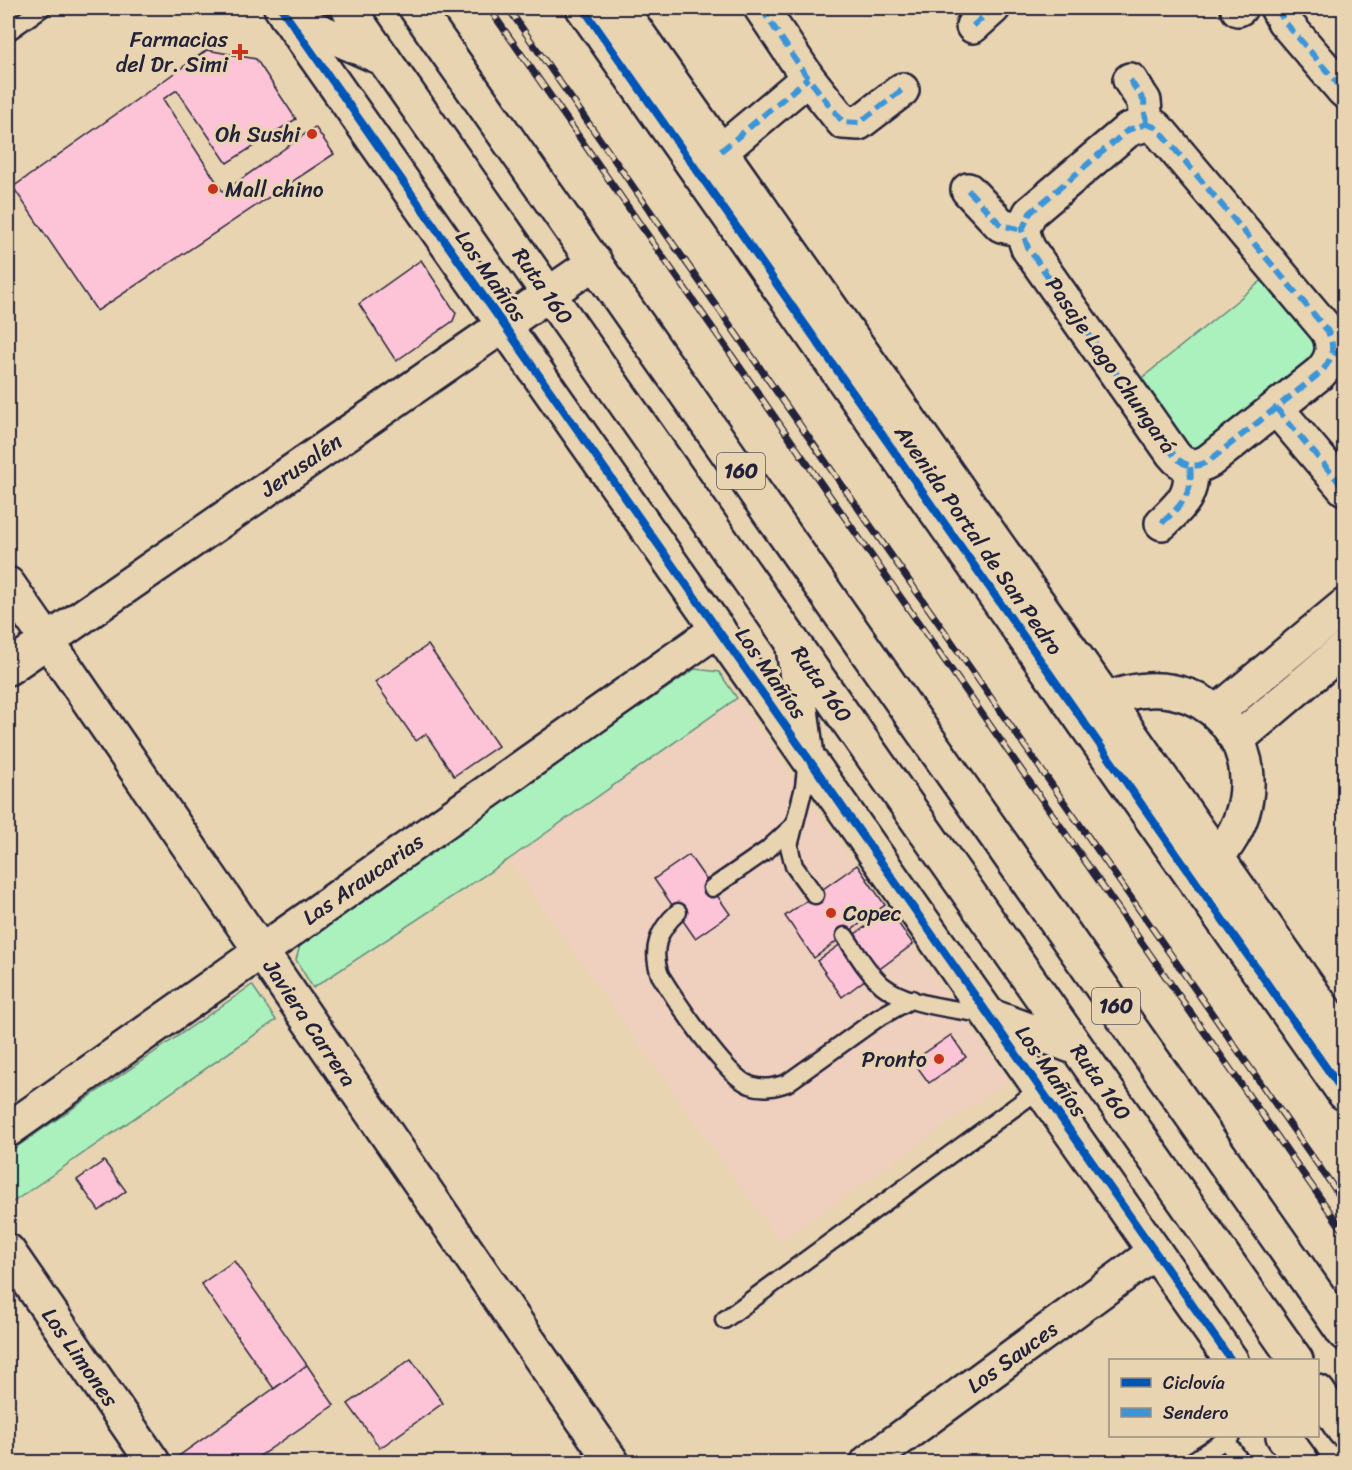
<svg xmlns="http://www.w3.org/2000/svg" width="1352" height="1470" viewBox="0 0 1352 1470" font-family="Sriracha,sans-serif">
<rect width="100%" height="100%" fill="#e9d4b2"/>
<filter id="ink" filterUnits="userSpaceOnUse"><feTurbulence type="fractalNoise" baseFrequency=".0167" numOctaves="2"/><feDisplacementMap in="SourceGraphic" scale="12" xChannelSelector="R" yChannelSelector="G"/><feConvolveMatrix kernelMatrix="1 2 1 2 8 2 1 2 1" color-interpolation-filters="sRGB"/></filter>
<g filter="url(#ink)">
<path fill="#efcfbd" d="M737,698L1008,1081L780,1242L508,860Z"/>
<path fill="#abf1bd" stroke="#668a7c" stroke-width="1.5" d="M1265,278L1321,341L1317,352L1198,448L1183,445L1137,382Z
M695,669L719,672L737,698L508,860L313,988L296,960L302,938Z
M252,985L276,1020L13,1202L8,1195V1153Z"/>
<path fill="#fdc4d7" stroke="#22223b" stroke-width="1.5" d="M207,50L256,59L296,119L227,163L177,90L163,99L223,192L315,127L334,154L97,311L13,187Z
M421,260L456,313L453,321L396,361L359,304Z
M428,645L498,746L454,776L426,734L416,741L375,682Z
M689,855L730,914L695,938L654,879Z
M857,865L885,905L814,958L785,916Z
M889,910L913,944L842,997L817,961Z
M951,1035L966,1057L929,1083L913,1061Z
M104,1161L126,1191L99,1211L77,1180Z
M234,1261L307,1365L274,1389L201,1284Z
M411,1359L443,1403L380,1448L348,1404Z
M307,1365L334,1405L251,1462H179L176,1458Z"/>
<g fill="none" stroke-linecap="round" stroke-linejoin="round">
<g stroke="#22223b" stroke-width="21">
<path id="service" d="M8,32L42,8
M807,759L804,787L789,846L794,866L815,895
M712,888L767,850L792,827
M678,912C658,930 651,949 660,975C675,999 726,1077 750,1085C763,1090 775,1087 787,1083L878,1018L912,999
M845,936C856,952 867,972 882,985C908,1006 953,1008 985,1015
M724,1320L1041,1088
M1225,1439L1241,1462
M1191,1462L1231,1436"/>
</g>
<g stroke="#22223b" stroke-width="38">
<path id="minor" d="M761,8L808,78L843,122L859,123L902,90
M1277,8L1284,21L1344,91
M1238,9L1240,8
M973,26L993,8
M1130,80L1144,101L1146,124
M1146,124L1155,127L1162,134L1327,330C1336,346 1333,360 1320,373L1209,461C1195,469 1183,467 1173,454L1028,248L1022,230L1030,213L1128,130Z
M721,151L808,78
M968,190L1001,225L1022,230
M1276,408L1344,488
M1162,523C1181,505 1194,494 1190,466
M8,584L47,640
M1217,712L1344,606
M1081,714C1096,705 1110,697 1127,693C1219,671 1280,765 1228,843C1219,855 1206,864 1194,873
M1238,739L1344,649
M8,1130L718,629
M8,1251L153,1462
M868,1462L1155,1252"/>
</g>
<g stroke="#22223b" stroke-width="38">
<path id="tertiary" d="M281,8L1231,1360
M583,8L1344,1093
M620,8L1344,1038
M47,640L612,1462
M8,668L595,262
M1283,1436L1302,1462"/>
</g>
<g stroke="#22223b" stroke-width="38">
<path id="trunk" d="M348,8L1296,1360
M416,8L1344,1333
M286,16L384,59
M793,647L807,756
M991,1016L1077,1048
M1318,1392L1344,1430"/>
</g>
<use href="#service" stroke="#e9d4b2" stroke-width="16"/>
<use href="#minor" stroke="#e9d4b2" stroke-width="33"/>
<use href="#tertiary" stroke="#e9d4b2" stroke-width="33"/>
<use href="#trunk" stroke="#e9d4b2" stroke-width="33"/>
<g stroke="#22223b" stroke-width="7">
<path id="rail" d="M489,8L1344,1232
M508,8L1344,1202"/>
</g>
<use href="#rail" stroke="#e9d4b2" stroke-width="4.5" stroke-dasharray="14" stroke-linecap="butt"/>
<path stroke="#3b95d9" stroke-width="6" stroke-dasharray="12 6" stroke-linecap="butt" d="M761,8L808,78L843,122L859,123L902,90
M1277,8L1284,21L1344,91
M1238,9L1240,8
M973,26L993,8
M1130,80L1144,101L1146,124
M1146,124L1155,127L1162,134L1327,330C1336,346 1333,360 1320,373L1209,461C1195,469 1183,467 1173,454L1028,248L1022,230L1030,213L1128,130Z
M721,151L808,78
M968,190L1001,225L1022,230
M1333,352L1344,356
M1276,408L1344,488
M1162,523C1181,505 1194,494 1190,466"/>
<g stroke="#e9d4b2" stroke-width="11">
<path id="cycleway" d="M281,8L1231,1360
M583,8L1344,1093"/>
</g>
<use href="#cycleway" stroke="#0057b8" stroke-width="8"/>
</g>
</g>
<g fill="#c8321e" stroke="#e9d4b2" stroke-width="2">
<path d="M237 43h6v6h6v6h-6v6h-6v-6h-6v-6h6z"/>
<circle cx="312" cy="134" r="6"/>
<circle cx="213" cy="189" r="6"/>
<circle cx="831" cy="913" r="6"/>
<circle cx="939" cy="1059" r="6"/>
</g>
<g text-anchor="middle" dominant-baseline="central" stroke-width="6" stroke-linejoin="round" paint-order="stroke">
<g fill="#e9d4b2" stroke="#5e575f" stroke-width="1.5">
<rect x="717" y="453" width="48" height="36" rx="4.5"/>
<rect x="1092" y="988" width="48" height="36" rx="4.5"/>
</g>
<g font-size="21" font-weight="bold" fill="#22223b">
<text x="741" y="471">160</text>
<text x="1116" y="1006">160</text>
</g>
<g font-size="22" fill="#22223b" stroke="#e9d4b2" text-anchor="end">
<text x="228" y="39">Farmacias<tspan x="228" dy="25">del Dr. Simi</tspan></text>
<text x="300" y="134">Oh Sushi</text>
<text x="225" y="189" text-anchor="start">Mall chino</text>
<text x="843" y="913" text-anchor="start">Copec</text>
<text x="927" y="1059">Pronto</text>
</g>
<g font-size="22" fill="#22223b" stroke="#e9d4b2">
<text transform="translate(491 276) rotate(55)">Los Mañíos</text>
<text transform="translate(543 286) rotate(55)">Ruta 160</text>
<text transform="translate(1111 365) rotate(55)">Pasaje Lago Chungará</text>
<text transform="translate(301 465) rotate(-35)">Jerusalén</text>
<text transform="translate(979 540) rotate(55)">Avenida Portal de San Pedro</text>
<text transform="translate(771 673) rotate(55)">Los Mañíos</text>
<text transform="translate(822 684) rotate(55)">Ruta 160</text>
<text transform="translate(363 879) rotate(-35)">Las Araucarias</text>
<text transform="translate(310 1023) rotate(56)">Javiera Carrera</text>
<text transform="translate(1051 1071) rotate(55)">Los Mañíos</text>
<text transform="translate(1101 1082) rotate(55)">Ruta 160</text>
<text transform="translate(80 1357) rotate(55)">Los Limones</text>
<text transform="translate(1012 1357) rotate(-36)">Los Sauces</text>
</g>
</g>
<rect width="1352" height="1470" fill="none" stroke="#e9d4b2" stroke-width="30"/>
<rect x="15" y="15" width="1322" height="1440" fill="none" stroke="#22223b" stroke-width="2" filter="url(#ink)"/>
<rect x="1109" y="1359" width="210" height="78" fill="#e9d4b2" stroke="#998d82" stroke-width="1.5"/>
<rect x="1121" y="1378" width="30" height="9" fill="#0057b8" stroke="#998d82" stroke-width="1.5"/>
<text x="1163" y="1389" font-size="18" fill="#22223b">Ciclovía</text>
<rect x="1121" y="1408" width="30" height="9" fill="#3b95d9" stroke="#998d82" stroke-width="1.5"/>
<text x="1163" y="1419" font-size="18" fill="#22223b">Sendero</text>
</svg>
